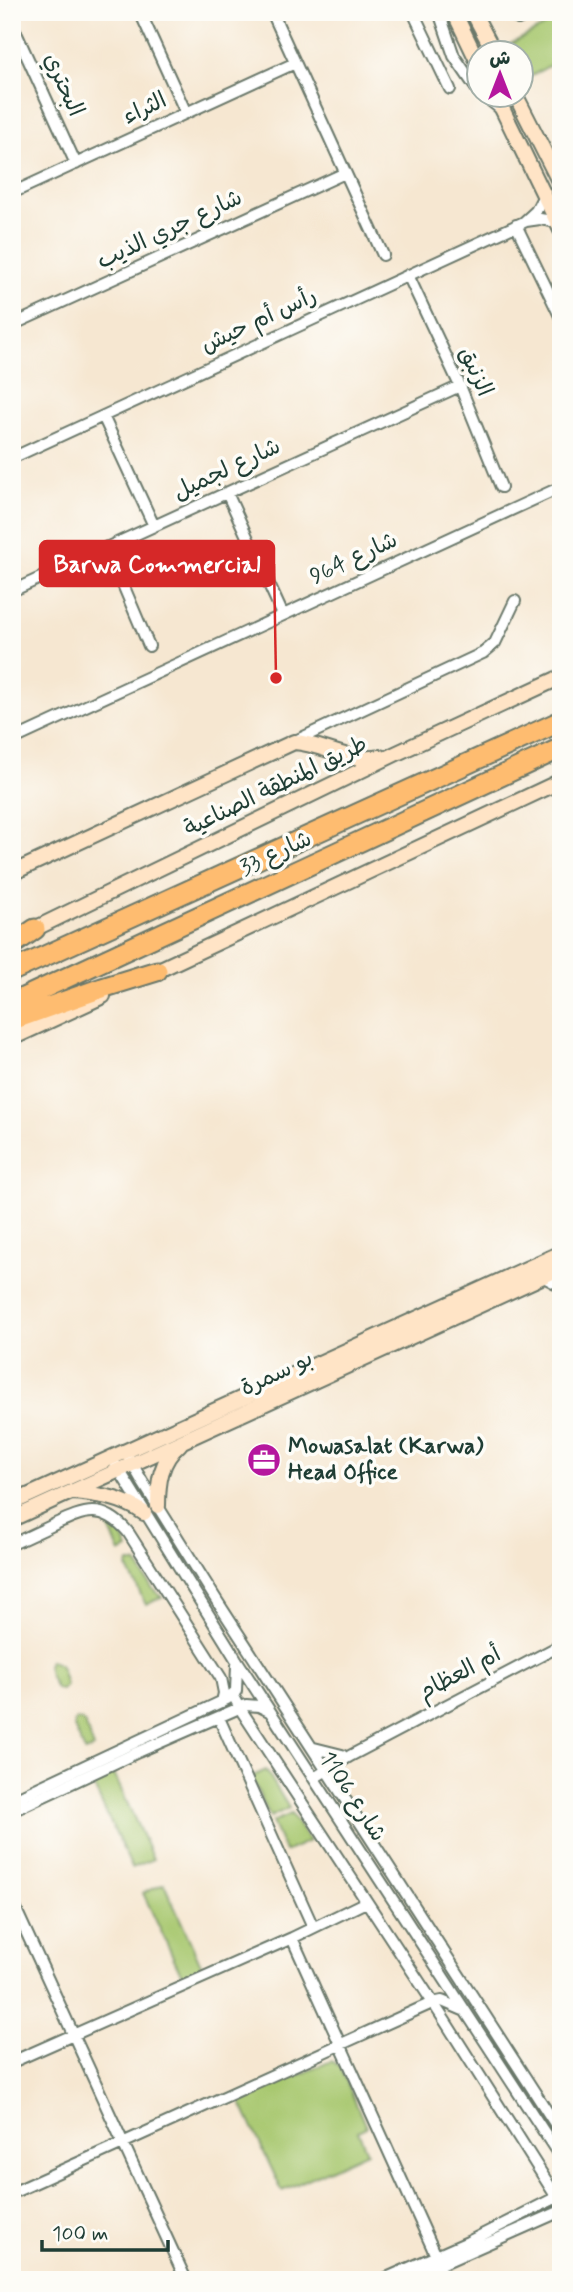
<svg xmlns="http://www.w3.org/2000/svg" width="573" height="2292" viewBox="0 0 573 2292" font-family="Mynerve,'Playpen Sans Arabic',sans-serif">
<rect width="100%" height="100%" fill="#fdfcf7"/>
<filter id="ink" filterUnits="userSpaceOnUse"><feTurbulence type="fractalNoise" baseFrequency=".0143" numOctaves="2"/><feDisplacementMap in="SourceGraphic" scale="14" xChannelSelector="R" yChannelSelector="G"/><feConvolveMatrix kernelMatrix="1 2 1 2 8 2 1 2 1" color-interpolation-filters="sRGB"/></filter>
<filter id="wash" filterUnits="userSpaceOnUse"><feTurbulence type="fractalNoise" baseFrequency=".00686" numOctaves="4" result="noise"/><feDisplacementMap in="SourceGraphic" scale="28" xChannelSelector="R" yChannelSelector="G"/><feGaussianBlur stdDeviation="1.57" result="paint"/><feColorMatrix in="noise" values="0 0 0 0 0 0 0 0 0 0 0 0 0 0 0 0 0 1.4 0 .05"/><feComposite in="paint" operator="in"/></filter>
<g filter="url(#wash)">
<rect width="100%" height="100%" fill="#f6e7d1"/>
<path fill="#a8c870" stroke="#648252" stroke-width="2" d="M552,22L561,38V59L524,80L521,74L520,52H508L505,47Z
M112,1524L121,1533L128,1549L120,1553L108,1526Z
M129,1563H136L152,1588L162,1597L146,1605L127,1567Z
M50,1660L60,1665L66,1685L62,1690L56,1689L49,1675L47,1665Z
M77,1720H82L85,1724L94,1748L85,1752L74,1727V1723Z
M266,1770L289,1808L270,1817L251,1777Z
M114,1774L153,1859L132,1868L92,1783Z
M291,1814L309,1841L285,1852L272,1822Z
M164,1884L202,1967L182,1976L143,1893Z
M331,2061L340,2066L366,2127L358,2131L367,2152L282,2191L240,2101Z"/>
</g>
<g filter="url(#ink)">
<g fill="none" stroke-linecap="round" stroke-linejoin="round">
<g stroke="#6a786b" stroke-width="14">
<path id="street" d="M140,12L186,113
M272,12L383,255
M413,12L450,89
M439,12L454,56L478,91
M518,19L534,12
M12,24L76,164
M482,94L502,110
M12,193L295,63
M526,221L540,219L557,222
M516,225L561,318
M408,275L460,386L501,487
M12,325L345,173
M103,416L154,526
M12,458L524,222L536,211L544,195
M227,493L283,615
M107,547L149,646
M12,591L460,386
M12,740L561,487
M295,741L483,653L495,643L515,601
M544,1277L561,1286
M125,1451L142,1481L217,1601L561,2133
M116,1465L236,1659L561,2158
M12,1544C26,1538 40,1531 53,1525C84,1511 102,1502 128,1532L221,1678L224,1693L222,1702
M233,1695L243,1713L445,2021L561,2204
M219,1718L313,1927
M314,1748L342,1755
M314,1778L350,1756L561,1645
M12,1800L227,1699L236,1691L237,1665
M12,1811L138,1752L246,1705L259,1706L269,1711
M12,1901L186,2280
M292,1938L447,2280
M12,2062L292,1938L366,1902
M12,2193L432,2003L442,2001L463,2010
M382,2280L468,2242L561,2195
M405,2280L561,2211"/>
</g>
<g stroke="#6a786b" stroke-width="18">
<path id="secondary" d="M454,12L478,62
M473,12L494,52
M495,94L561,230
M515,94L561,185
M12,873L294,742C324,744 348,763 380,757
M26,933L395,754L561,677
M150,974L561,781
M12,1038L103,996
M73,1492C99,1495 122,1497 144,1513
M12,1503L561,1253
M158,1506C158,1482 160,1461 180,1444
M12,1519L561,1268"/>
</g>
<g stroke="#6a786b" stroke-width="23">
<path id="highway" d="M12,945L35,929
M12,971L561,721
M12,1003L561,748
M12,1020L102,988L157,971"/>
</g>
<use href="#street" stroke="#fff" stroke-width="10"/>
<use href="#secondary" stroke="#ffe4c6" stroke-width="14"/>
<use href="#highway" stroke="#febc70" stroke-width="19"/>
</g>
</g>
<defs>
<g id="office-disc" transform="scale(1.75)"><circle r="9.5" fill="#b5179e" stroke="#fdfcf7"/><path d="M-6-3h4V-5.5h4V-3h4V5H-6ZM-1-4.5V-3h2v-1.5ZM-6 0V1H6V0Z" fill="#fff"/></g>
</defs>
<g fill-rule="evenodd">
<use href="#office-disc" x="264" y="1460"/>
</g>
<g text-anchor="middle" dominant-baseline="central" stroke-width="7" stroke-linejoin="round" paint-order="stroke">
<g font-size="23" fill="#1f3d34" stroke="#fdfcf7">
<text transform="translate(63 85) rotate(66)">البحتري</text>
<text transform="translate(145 109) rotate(-25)">الثراء</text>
<text transform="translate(170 230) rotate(-25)">شارع جري الذيب</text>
<text transform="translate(259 321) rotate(-25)">رأس أم حيش</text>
<text transform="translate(475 372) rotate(66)">الزنبق</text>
<text transform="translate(227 470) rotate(-25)">شارع لجميل</text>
<text transform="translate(354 559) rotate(-25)">شارع 964</text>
<text transform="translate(276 787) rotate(-26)">طريق المنطقة الصناعية</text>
<text transform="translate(276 854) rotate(-25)">شارع 33</text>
<text transform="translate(277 1374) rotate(-25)">بو سمرة</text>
<text transform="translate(460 1674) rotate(-28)">أم العظام</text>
<text transform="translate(352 1797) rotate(57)">شارع 1106</text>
</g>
<g font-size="23" font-weight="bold" fill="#1f3d34" stroke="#fdfcf7" text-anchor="start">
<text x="288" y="1447">Mowasalat (Karwa)<tspan x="288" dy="26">Head Office</tspan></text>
</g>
</g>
<path fill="none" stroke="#d62828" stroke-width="2.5" d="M276 678L274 564"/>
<circle fill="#d62828" stroke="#fdfcf7" stroke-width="2.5" cx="276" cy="678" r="7"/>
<rect fill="#d62828" stroke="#d62828" stroke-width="2.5" x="40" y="541" width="234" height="45" rx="7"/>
<g font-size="24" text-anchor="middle" font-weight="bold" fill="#fff">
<text x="157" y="572">Barwa Commercial</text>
</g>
<rect width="573" height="2292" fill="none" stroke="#fdfcf7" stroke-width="42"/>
<g transform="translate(500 74)"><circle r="33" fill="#fdfcf7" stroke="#a4b0a9" stroke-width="2"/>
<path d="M0-5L12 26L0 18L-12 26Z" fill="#b5179e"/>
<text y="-10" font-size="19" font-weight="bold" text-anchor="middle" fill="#1f3d34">ش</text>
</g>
<path d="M42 2240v10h126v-10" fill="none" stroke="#1f3d34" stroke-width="3.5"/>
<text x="52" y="2240" font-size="21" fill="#1f3d34" stroke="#fdfcf7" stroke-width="5" paint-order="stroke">100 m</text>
</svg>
